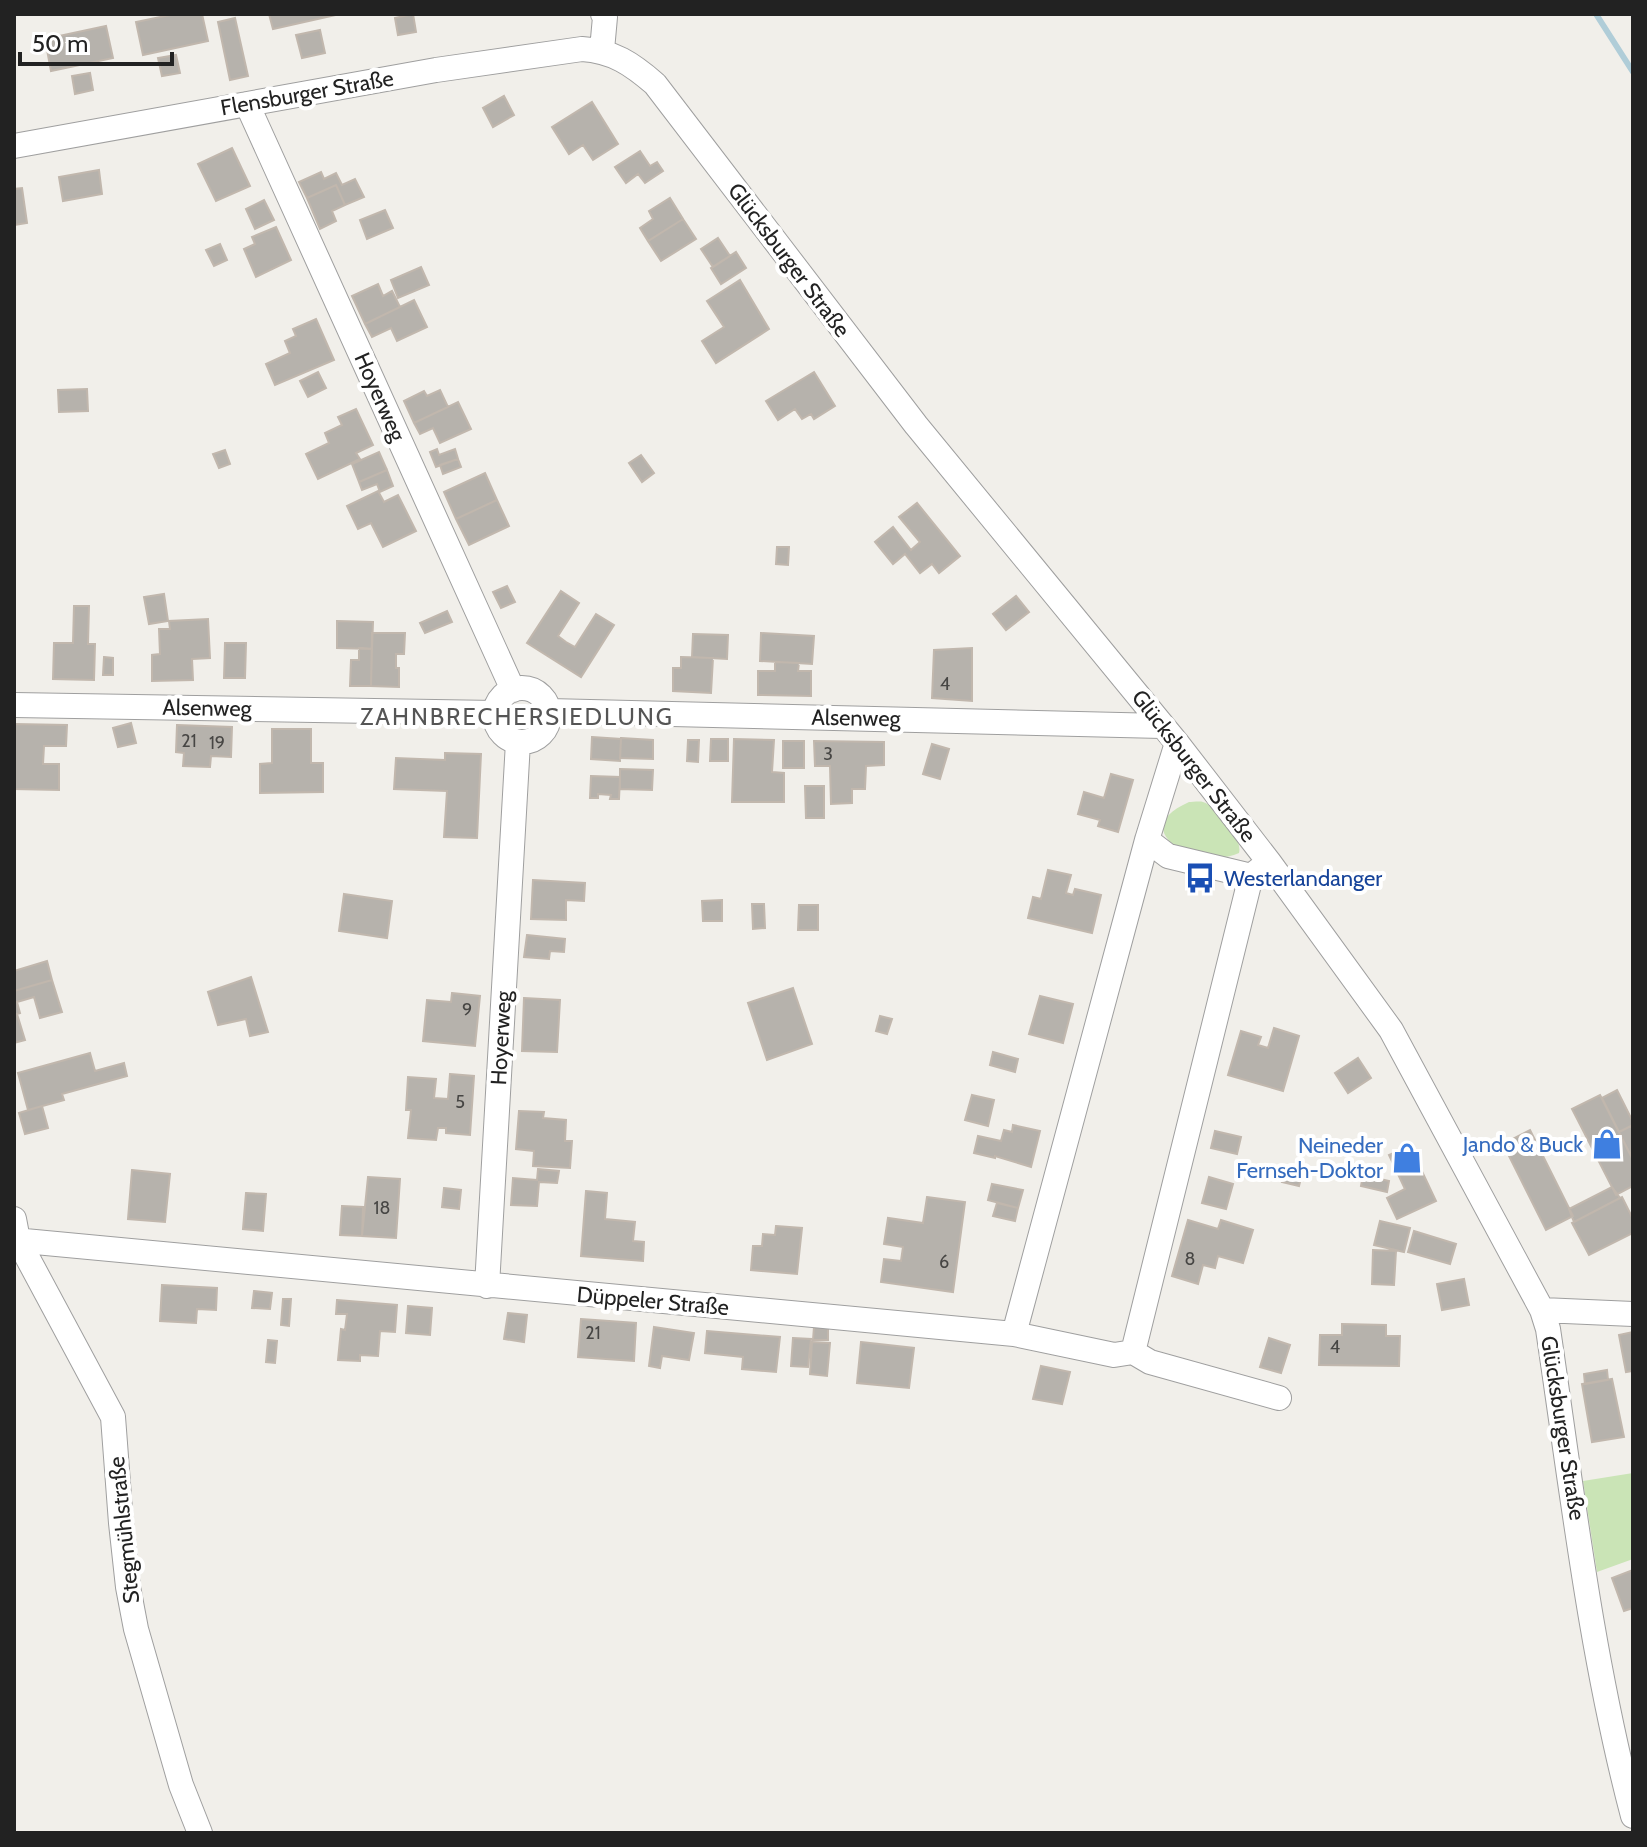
<svg xmlns="http://www.w3.org/2000/svg" width="1647" height="1847" viewBox="0 0 1647 1847" font-family="Cabin,sans-serif">
<rect width="100%" height="100%" fill="#f1efea"/>
<path fill="#cae4b6" d="M1189,802C1192,802 1200,801 1203,802C1218,807 1243,838 1239,853C1202,871 1122,832 1189,802Z
M1633,1473V1559L1597,1572L1583,1481Z"/>
<g fill="none" stroke-linecap="round" stroke-linejoin="round">
<path stroke="#b0cdd8" stroke-width="6" d="M1596,14L1633,72"/>
</g>
<path fill="#b6b2ac" stroke="#c1b7ad" stroke-width="2" d="M175,14H202L208,41L143,55L136,22Z
M269,14H335L336,15L273,29Z
M413,14L416,32L398,35L395,18Z
M235,18L248,76L230,80L218,22Z
M106,26L113,58L51,71L45,39Z
M320,30L325,53L302,58L296,35Z
M176,55L180,73L162,76L158,58Z
M90,73L93,90L75,94L72,76Z
M504,96L514,115L493,127L483,108Z
M592,102L618,144L593,160L583,145L569,154L552,127Z
M232,148L250,186L216,201L198,164Z
M640,151L650,166L657,162L663,171L645,183L638,174L626,183L615,167Z
M99,170L102,194L63,201L59,177Z
M321,172L324,179L336,173L342,185L355,179L364,197L345,205L336,185L307,198L299,182Z
M336,185L345,205L332,211L336,221L320,229L307,198Z
M22,188L27,223L14,225V189Z
M670,198L683,219L648,241L640,228L653,219L649,211Z
M264,200L274,220L255,229L246,209Z
M385,210L393,228L367,239L360,220Z
M683,219L696,239L661,261L648,241Z
M276,227L291,260L256,277L244,249L255,244L252,237Z
M718,238L730,256L713,267L701,249Z
M220,244L227,260L214,266L206,250Z
M736,252L746,268L721,284L711,268Z
M421,267L429,285L398,298L391,280Z
M740,280L769,329L716,363L702,341L724,327L707,301Z
M378,284L383,296L392,291L400,307L365,324L352,296Z
M414,300L427,327L397,341L391,328L372,337L365,324Z
M316,319L334,360L275,385L266,364L290,353L285,341L296,336L293,329Z
M318,372L326,388L308,397L300,381Z
M814,372L835,406L814,419L811,414L802,419L795,409L778,420L766,401Z
M87,389L88,411L59,412L58,390Z
M440,390L448,407L414,423L404,401L424,391L427,396Z
M458,402L471,429L440,443L433,428L420,434L414,423Z
M356,409L373,445L356,453L360,459L318,479L306,454L329,443L325,433L342,425L338,417Z
M437,449L439,455L455,449L458,459L436,467L430,452Z
M225,450L230,464L219,468L213,454Z
M379,452L387,470L359,482L352,464Z
M641,455L654,473L642,482L629,463Z
M458,459L461,467L443,474L440,465Z
M387,470L393,486L380,492L377,484L362,490L359,482Z
M485,473L497,500L456,519L444,492Z
M378,491L384,502L398,495L416,531L383,547L371,523L358,529L347,506Z
M497,500L509,526L469,545L456,519Z
M917,503L960,556L939,573L932,564L920,573L905,554L893,564L875,542L893,527L911,550L920,542L899,517Z
M777,547H789L788,565L776,564Z
M507,586L515,602L501,608L493,592Z
M561,591L579,603L558,636L566,642L575,647L596,614L614,625L581,677L527,643Z
M164,594L168,621L149,624L144,597Z
M1016,596L1029,612L1006,630L993,614Z
M74,606H89L88,644H95L94,680L53,679L54,643H73Z
M447,611L452,622L425,633L420,623Z
M208,619L210,658L192,659L193,680L152,681V655L160,654L159,629H170L169,621Z
M337,621L373,622L372,649L337,648Z
M372,633H405L404,654H396V668H399V687L371,686Z
M761,633L814,636L812,664L760,661Z
M693,634L728,635L727,659L692,657Z
M225,643H246L245,678H224Z
M359,648L372,649L371,686H350L351,660H359Z
M972,648V701L932,698L934,650Z
M104,657L113,658V675H103Z
M681,657L713,658L711,693L673,691V668H681Z
M775,662L799,663L798,671H811V696L758,695V671H775Z
M131,723L136,743L118,747L113,728Z
M14,724L67,725L66,746H44L43,764H59V790L14,789Z
M177,725L232,727L231,757L211,756L210,767L183,766L184,753L176,752Z
M272,729H311V763H323V792L260,793V764L272,763Z
M592,737L621,739L620,761L591,759Z
M621,738L653,740V759L620,758Z
M711,739H728V761H710Z
M734,739L774,740L772,772L784,773V802H732Z
M688,740H699L698,762L687,761Z
M783,741H804V768H783Z
M814,741L884,742V765L866,766L865,789H852V803L831,804L830,766H815Z
M932,744L949,749L940,779L923,774Z
M445,753L481,754L477,838L444,837L447,791L394,789L396,758L445,760Z
M620,769L653,770L652,790L620,789Z
M1111,774L1133,780L1118,832L1098,826L1100,820L1078,814L1084,792L1104,798Z
M591,776L620,777L619,799H610L611,795L598,794V798H590Z
M805,786H824V818H806Z
M1048,870L1071,875L1066,893L1073,895L1075,889L1101,895L1092,933L1028,918L1033,897L1041,899Z
M533,880L585,883L584,901L566,900V920L531,919Z
M344,894L392,901L387,938L339,931Z
M722,900V921H703L702,901Z
M752,904H764L765,928L753,929Z
M799,905H818V930H798Z
M527,935L565,939L564,952L550,951L549,959L524,957Z
M47,961L52,980L14,991V971Z
M251,977L268,1032L250,1036L246,1019L218,1025L208,992Z
M52,980L62,1012L40,1018L34,997L17,1002L20,1013L17,1014L25,1040L14,1043V991Z
M793,988L812,1044L767,1060L748,1003Z
M452,993L480,996L475,1046L423,1041L427,1000L451,1002Z
M1040,996L1073,1004L1063,1043L1029,1034Z
M524,998L560,1000L557,1052L522,1051Z
M880,1016L892,1019L887,1034L876,1031Z
M1274,1028L1299,1036L1283,1091L1228,1075L1241,1031L1261,1037L1258,1045L1268,1048Z
M993,1052L1018,1059L1015,1072L990,1065Z
M90,1053L95,1071L124,1063L127,1076L62,1094L64,1100L28,1110L18,1073Z
M1358,1058L1371,1078L1348,1093L1335,1073Z
M450,1074L474,1076L470,1135L446,1133V1128H438L436,1140L408,1138L411,1110H406L408,1077L436,1079L434,1098L448,1099Z
M1617,1090L1633,1122V1125L1619,1132L1602,1098Z
M972,1095L994,1100L988,1126L965,1120Z
M1600,1095L1633,1160V1186L1616,1195L1572,1109Z
M42,1106L48,1128L25,1134L19,1113Z
M519,1111L544,1112L543,1118L566,1120L565,1141H572L570,1168L533,1166L534,1151L516,1149Z
M1013,1125L1040,1131L1031,1167L995,1156V1158L974,1153L978,1136L1001,1141L1004,1130L1012,1132Z
M1631,1126L1633,1129L1631,1156L1619,1132Z
M1530,1130L1573,1216L1546,1230L1503,1144Z
M1215,1131L1241,1137L1237,1154L1211,1148Z
M1410,1146L1436,1201L1397,1219L1387,1198L1405,1189L1389,1155Z
M538,1169L559,1171L557,1183L539,1182L537,1206L511,1205L513,1178L537,1180Z
M132,1170L170,1174L165,1222L128,1219Z
M1285,1170L1302,1174L1299,1186L1282,1182Z
M1363,1175L1389,1181L1387,1192L1361,1186Z
M368,1177L400,1179L396,1238L362,1236Z
M1209,1177L1233,1184L1226,1209L1202,1203Z
M992,1184L1023,1190L1018,1208L988,1200Z
M1612,1187L1620,1198L1574,1222L1569,1209Z
M444,1188L461,1190L459,1209L442,1207Z
M586,1191L607,1193L605,1219L635,1222L633,1241L644,1242L643,1261L581,1256Z
M246,1193L266,1194L263,1231L243,1229Z
M927,1197L965,1202L953,1292L881,1282L884,1259L901,1261L903,1247L884,1244L888,1218L923,1223Z
M1622,1197L1633,1219V1233L1589,1255L1572,1223Z
M997,1203L1018,1208L1015,1221L993,1216Z
M342,1206L363,1207L362,1236L340,1235Z
M1188,1220L1218,1229L1221,1220L1253,1230L1243,1263L1218,1256L1215,1268L1203,1265L1198,1284L1172,1276Z
M1380,1221L1410,1228L1404,1252L1374,1245Z
M776,1226L802,1228L797,1274L751,1270L753,1246H762L763,1234L775,1235Z
M1414,1231L1456,1244L1450,1264L1408,1252Z
M1373,1250L1396,1251L1394,1285L1372,1284Z
M1464,1279L1469,1305L1442,1310L1437,1284Z
M162,1285L217,1288L216,1310L197,1309L196,1323L160,1321Z
M254,1291L272,1293L270,1309L252,1308Z
M283,1299H291L289,1326L281,1325Z
M337,1300L397,1305L395,1332L380,1331L378,1356L360,1355V1361L338,1360L341,1329L345,1330L347,1314H336Z
M408,1306L432,1308L430,1335L406,1333Z
M508,1313L527,1315L524,1342L504,1339Z
M581,1319L636,1323L634,1361L578,1357Z
M1342,1324L1386,1325V1336H1400L1399,1366L1319,1365L1320,1335H1342Z
M654,1327L694,1333L689,1360L662,1356L660,1368L649,1366Z
M814,1327H828V1340H813Z
M707,1331L780,1337L776,1372L742,1369L743,1357L705,1353Z
M1633,1332V1371L1626,1372L1619,1335Z
M793,1338L811,1339L808,1367L791,1366Z
M1269,1338L1290,1345L1281,1373L1260,1367Z
M268,1340L277,1341L275,1363L266,1362Z
M812,1342L830,1343L827,1376L810,1374Z
M861,1342L914,1348L909,1388L857,1383Z
M1041,1366L1070,1372L1062,1404L1033,1399Z
M1607,1370L1608,1380L1585,1384L1584,1374Z
M1612,1379L1624,1437L1592,1442L1582,1384Z
M1633,1570V1608L1624,1611L1612,1578Z"/>
<g fill="none" stroke-linecap="round" stroke-linejoin="round">
<g stroke="#9f9f9f" stroke-width="26">
<path id="minor" d="M602,50L605,17L603,14
M247,104L513,690
M14,146L436,70L582,49C613,51 632,64 655,84L916,425L1177,743L1269,862L1391,1030L1542,1310L1548,1329C1572,1491 1591,1657 1633,1816
M495 715a27 27 0 1 1 54 0a27 27 0 1 1-54 0Z
M14,705L495,713
M549,711L1162,726
M1147,840L1168,856L1251,876
M14,1219L18,1240L113,1417L121,1523L128,1587L136,1629L181,1785L200,1833
M14,1240L1014,1334L1114,1355L1133,1352L1150,1362L1279,1398
M487,1286L518,742
M1542,1310L1633,1314
M1014,1334L1147,840L1177,743
M1133,1352L1251,876L1269,862"/>
</g>
<use href="#minor" stroke="#fff" stroke-width="24"/>
</g>
<defs>
<g id="bus-bare" transform="scale(2.4)"><path d="M-5-6H5V4H4V6H2V4H-2V6H-4V4H-5ZM-3.5-4V0h7V-4ZM-3.5 1.2v1.5H-2V1.2ZM2 1.2v1.5H3.5V1.2Z" fill="#1a4fb4" stroke="#fff" stroke-width="2.5" paint-order="stroke"/></g>
<g id="shop-bare" transform="scale(2.4)"><path d="M-5-2.5h2.3a2.7 3.5 0 0 1 5.4 0H5L5.5 6h-11ZM-1.5-2.5h3a1.5 2.3 0 0 0-3 0Z" fill="#3f7fe0" stroke="#fff" stroke-width="2.5" paint-order="stroke"/></g>
</defs>
<g fill-rule="evenodd">
<use href="#bus-bare" x="1200" y="878"/>
<use href="#shop-bare" x="1607" y="1144"/>
<use href="#shop-bare" x="1407" y="1158"/>
</g>
<g text-anchor="middle" dominant-baseline="central" stroke-width="8" stroke-linejoin="round" paint-order="stroke">
<g font-size="18" fill="#474644">
<text x="945" y="684">4</text>
<text x="189" y="741">21</text>
<text x="217" y="743">19</text>
<text x="828" y="754">3</text>
<text x="467" y="1010">9</text>
<text x="460" y="1102">5</text>
<text x="382" y="1208">18</text>
<text x="1190" y="1259">8</text>
<text x="944" y="1262">6</text>
<text x="593" y="1333">21</text>
<text x="1335" y="1347">4</text>
</g>
<g font-size="22" fill="#222" stroke="#fff">
<text transform="translate(307 93) rotate(-10)">Flensburger Straße</text>
<text transform="translate(789 260) rotate(53)">Glücksburger Straße</text>
<text transform="translate(380 397) rotate(66)">Hoyerweg</text>
<text transform="translate(207 708) rotate(1)">Alsenweg</text>
<text transform="translate(856 718) rotate(1)">Alsenweg</text>
<text transform="translate(1194 766) rotate(52)">Glücksburger Straße</text>
<text transform="translate(501 1038) rotate(-87)">Hoyerweg</text>
<text transform="translate(653 1301) rotate(5)">Düppeler Straße</text>
<text transform="translate(1563 1428) rotate(81)">Glücksburger Straße</text>
<text transform="translate(124 1530) rotate(-96)">Stegmühlstraße</text>
</g>
<g font-size="22" fill="#164399" stroke="#fff" text-anchor="start">
<text x="1224" y="878">Westerlandanger</text>
</g>
<g font-size="22" fill="#366cbe" stroke="#fff" text-anchor="end">
<text x="1583" y="1144">Jando &amp; Buck</text>
<text x="1383" y="1145">Neineder<tspan x="1383" dy="25">Fernseh-Doktor</tspan></text>
</g>
<g font-size="24" letter-spacing="2" fill="#555" stroke="#fff">
<text x="517" y="716">ZAHNBRECHERSIEDLUNG</text>
</g>
</g>
<rect width="1647" height="1847" fill="none" stroke="#222222" stroke-width="32"/>
<path d="M20 52v12h152v-12" fill="none" stroke="#222222" stroke-width="4"/>
<text x="32" y="52" font-size="24" fill="#222222" stroke="#ffffff" stroke-width="6" paint-order="stroke">50 m</text>
</svg>
